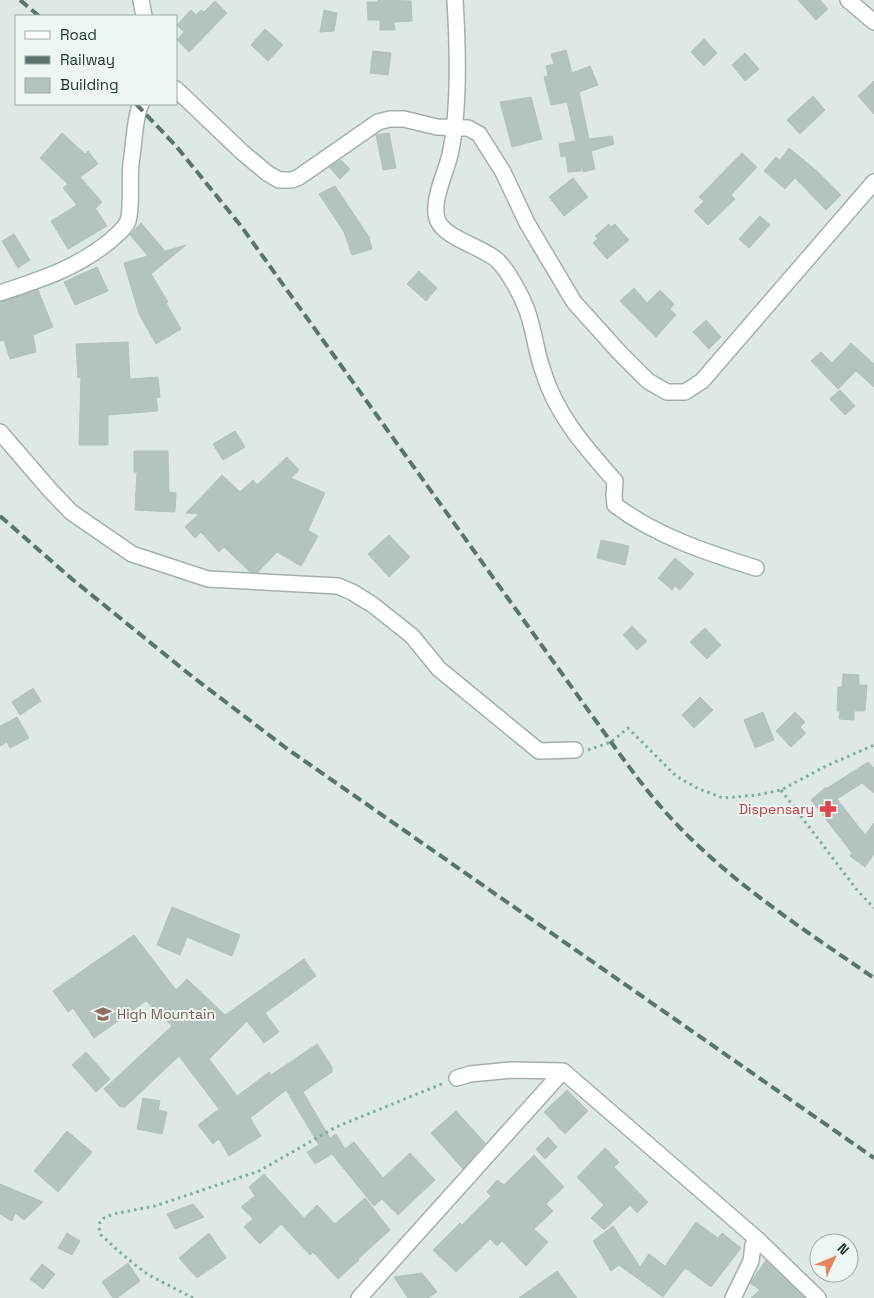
<svg xmlns="http://www.w3.org/2000/svg" width="874" height="1298" viewBox="0 0 874 1298" font-family="'Space Grotesk',sans-serif">
<rect width="100%" height="100%" fill="#dee9e4"/>
<path fill="#b4c3bd" stroke="#b1c2bb" d="M378,0L411,1L412,21L394,22L395,30H380V20H368L367,2H378Z
M798,0H820L828,9L816,20Z
M215,1L227,13L189,52L177,40L184,32L177,25L191,10L196,15L201,10L204,12Z
M324,10L337,13L334,31L320,32Z
M265,29L283,45L268,61L251,45Z
M704,39L717,53L704,66L691,52Z
M566,50L572,73L590,66L598,85L579,92L589,139L612,136L614,144L591,151L595,169L583,172L579,156L581,171L568,172L566,156L561,157L559,144L576,141L567,102L551,105L544,77L548,76L546,66L554,64L551,54Z
M373,51L391,53L388,75L370,73Z
M745,53L759,69L745,81L732,65Z
M874,81V114L858,96Z
M813,96L825,110L800,134L787,120Z
M531,97L542,139L512,147L500,102Z
M62,133L85,154L88,151L98,164L80,177L102,202L96,208L94,206L107,226L68,249L51,221L77,205L63,188L68,184L40,158Z
M389,133L396,168L383,170L376,135Z
M789,148L817,171L841,195L826,210L795,178L785,189L764,171L776,157L780,160Z
M742,153L757,167L731,195L735,199L708,225L694,211L704,201L699,197Z
M341,160L350,169L340,179L329,167Z
M573,178L588,197L564,216L549,197Z
M335,186L369,237L372,249L352,255L344,232L319,194Z
M760,216L770,225L749,248L739,239Z
M141,223L165,251L186,245L151,274L168,302L166,303L181,329L156,344L139,314L124,263L148,256L130,235Z
M609,224L611,227L615,224L629,240L607,259L593,243L598,239L595,236Z
M14,234L30,260L18,268L2,241Z
M97,267L108,291L75,305L64,282Z
M419,271L437,288L426,301L407,284Z
M634,288L647,303L660,290L674,304L670,309L676,315L656,337L620,301Z
M38,290L53,327L33,335L36,352L10,359L4,340L0,341V302Z
M706,320L721,337L709,349L693,332Z
M128,342L130,379L158,377L160,397L156,398L158,411L108,415V445H79L81,377L78,378L76,344Z
M851,343L874,364V387L856,371L838,389L811,361L821,352L832,363Z
M840,390L855,406L845,415L830,399Z
M235,431L245,447L223,460L213,444Z
M134,451H168L169,492L176,493L175,512L135,510L137,472H134Z
M287,457L299,470L291,478L325,493L308,530L318,536L301,566L277,552L258,572H250L224,547L219,552L201,532L195,538L185,527L199,514L186,513L222,475L240,492L253,480L257,485Z
M389,535L410,557L389,577L368,554Z
M601,540L629,546L625,565L597,558Z
M675,558L694,574L680,590L675,586L672,590L658,578Z
M632,626L647,641L637,650L623,635Z
M705,628L721,645L707,659L690,642Z
M843,674L859,675V685H867L865,711H854V720L839,719L840,711H837L838,687H842Z
M33,688L41,701L20,715L12,702Z
M700,697L713,710L694,728L682,715Z
M763,712L774,740L755,748L744,720Z
M795,712L805,722L800,727L806,733L791,747L776,731Z
M17,717L29,738L10,748L7,742L0,746V726Z
M868,762L874,768V793L862,783L837,799L865,835L874,823V854L865,867L850,856L852,853L811,800L826,787V789Z
M172,907L240,935L232,956L187,937L180,955L157,945Z
M134,935L176,990L187,979L225,1015L304,959L316,976L265,1013L279,1032L264,1043L247,1021L209,1059L237,1096L269,1072L271,1075L317,1044L332,1067V1072L303,1092L330,1138L336,1134L345,1149L354,1142L383,1178L410,1153L435,1180L398,1215L382,1199L374,1206L332,1154L315,1164L307,1152L319,1145L286,1090L250,1118L261,1136L229,1156L219,1139L213,1144L198,1125L219,1109L179,1056L125,1107H120L104,1089L172,1026L146,1001L94,1038L73,1008L68,1012L53,991Z
M86,1052L110,1079L96,1092L72,1065Z
M567,1090L588,1111L565,1134L544,1112Z
M143,1098L160,1101L158,1110L167,1112L162,1134L137,1129Z
M456,1111L485,1143L463,1169L431,1133Z
M67,1131L92,1152L58,1192L34,1171Z
M548,1137L557,1147L545,1159L536,1149Z
M605,1148L619,1162L614,1167L648,1202L637,1213L630,1205L604,1230L591,1218L604,1205L577,1177Z
M534,1155L564,1187L546,1204L553,1211L534,1229L548,1242L526,1266L502,1241L497,1246L490,1239L456,1272L433,1250L460,1223L462,1225L491,1196L487,1192L497,1180L504,1185Z
M264,1174L304,1218L317,1205L335,1224L365,1198L390,1230L358,1259L359,1260L338,1279L313,1252L310,1255L281,1224L260,1244L244,1227L253,1219L241,1207L255,1196L249,1187Z
M0,1184L43,1202L24,1220L15,1213L12,1221L0,1214Z
M193,1204L204,1217L175,1229L167,1214Z
M696,1222L718,1238L722,1233L741,1248L711,1287L685,1268L663,1297L619,1265L611,1271L593,1241L613,1226L640,1267L649,1254L665,1266Z
M67,1233L80,1241L72,1255L58,1248Z
M209,1233L226,1258L197,1278L179,1258Z
M766,1260L805,1298H751L760,1290L750,1283Z
M128,1263L140,1281L117,1298H113L102,1282Z
M42,1264L55,1274L43,1289L30,1279Z
M557,1271L577,1298H519Z
M422,1273L437,1292L428,1298H408L394,1277Z"/>
<g fill="none" stroke-linecap="round" stroke-linejoin="round">
<g stroke="#a2b0ab" stroke-width="18">
<path id="street" d="M141,0L144,16
M455,0C458,48 460,108 450,155C446,172 430,204 438,221C445,238 484,248 497,260C501,264 504,268 507,272C516,286 526,304 530,320C535,337 537,355 543,371C556,415 586,448 615,481L614,496L615,505C656,536 708,553 756,568
M848,0L874,22
M176,89L242,152L267,173L279,180H292L299,177L378,122L390,119H404L437,127L468,128L479,134L503,172L527,223L574,302L619,352L648,381L667,392H685L702,381L874,182
M0,293C42,279 75,269 110,241C116,235 125,229 128,221C133,205 128,176 132,156C134,143 135,115 141,104
M0,432L50,490L71,512L132,554L208,579L338,586L352,592L373,605L412,636L439,669L539,751L575,750
M457,1078L470,1074L511,1070L563,1071L757,1239L818,1298
M359,1298L563,1071
M733,1298L751,1261L753,1245L757,1239"/>
</g>
<path stroke="#81aa9e" stroke-width="3" stroke-dasharray="2.5 4" stroke-linecap="butt" d="M588,750L611,742L628,728L676,776L697,788L723,798L757,795L781,790L826,766L874,745
M781,790L857,890L874,908
M193,1298L147,1274L123,1255L101,1235L99,1228L100,1222L104,1218L113,1214L155,1206L259,1171L336,1127L444,1083"/>
<use href="#street" stroke="#fff" stroke-width="15"/>
<path stroke="#5b736d" stroke-width="4" stroke-dasharray="10 5" stroke-linecap="butt" d="M20,0L39,16
M136,104L176,146L241,226L611,742C629,767 648,793 669,816C728,881 803,929 874,978
M0,516L72,579L189,674L286,748L874,1158"/>
</g>
<defs>
<g id="pharmacy-bare" transform="scale(1.35)"><path d="M-2-6h4v4h4v4h-4v4h-4v-4h-4v-4h4Z" fill="#e0444e" stroke="#eef6f2" stroke-width="2.5" paint-order="stroke"/></g>
<g id="school-bare" transform="scale(1.35)"><path d="M0-5L7-2L0 1L-7-2ZM-4 1L0 2.5L4 1V4Q0 6-4 4Z" fill="#8d6e63" stroke="#eef6f2" stroke-width="2.5" paint-order="stroke"/></g>
</defs>
<g fill-rule="evenodd">
<use href="#pharmacy-bare" x="828" y="809"/>
<use href="#school-bare" x="103" y="1014"/>
</g>
<g text-anchor="middle" dominant-baseline="central" stroke-width="4" stroke-linejoin="round" paint-order="stroke">
<g font-size="14" fill="#be3a42" stroke="#eef6f2" text-anchor="end">
<text x="814" y="809">Dispensary</text>
</g>
<g font-size="14" fill="#785e54" stroke="#eef6f2" text-anchor="start">
<text x="117" y="1014">High Mountain</text>
</g>
</g>
<rect x="15" y="15" width="162" height="90" fill="#eef6f2" stroke="#9caaa5"/>
<rect x="25" y="31" width="25" height="8" fill="#ffffff" stroke="#9caaa5"/>
<text x="60" y="40" font-size="15" fill="#213732">Road</text>
<rect x="25" y="56" width="25" height="8" fill="#5b736d" stroke="#9caaa5"/>
<text x="60" y="65" font-size="15" fill="#213732">Railway</text>
<rect x="25" y="78" width="25" height="15" fill="#b4c3bd" stroke="#9caaa5"/>
<text x="60" y="90" font-size="15" fill="#213732">Building</text>
<g transform="translate(834 1258) rotate(46)"><circle r="24" fill="#eef6f2" stroke="#9caaa5"/>
<path d="M0-4L9 19L0 12L-9 19Z" fill="#e7845e"/>
<text y="-8" font-size="14" font-weight="bold" text-anchor="middle" fill="#213732">N</text>
</g>
</svg>
